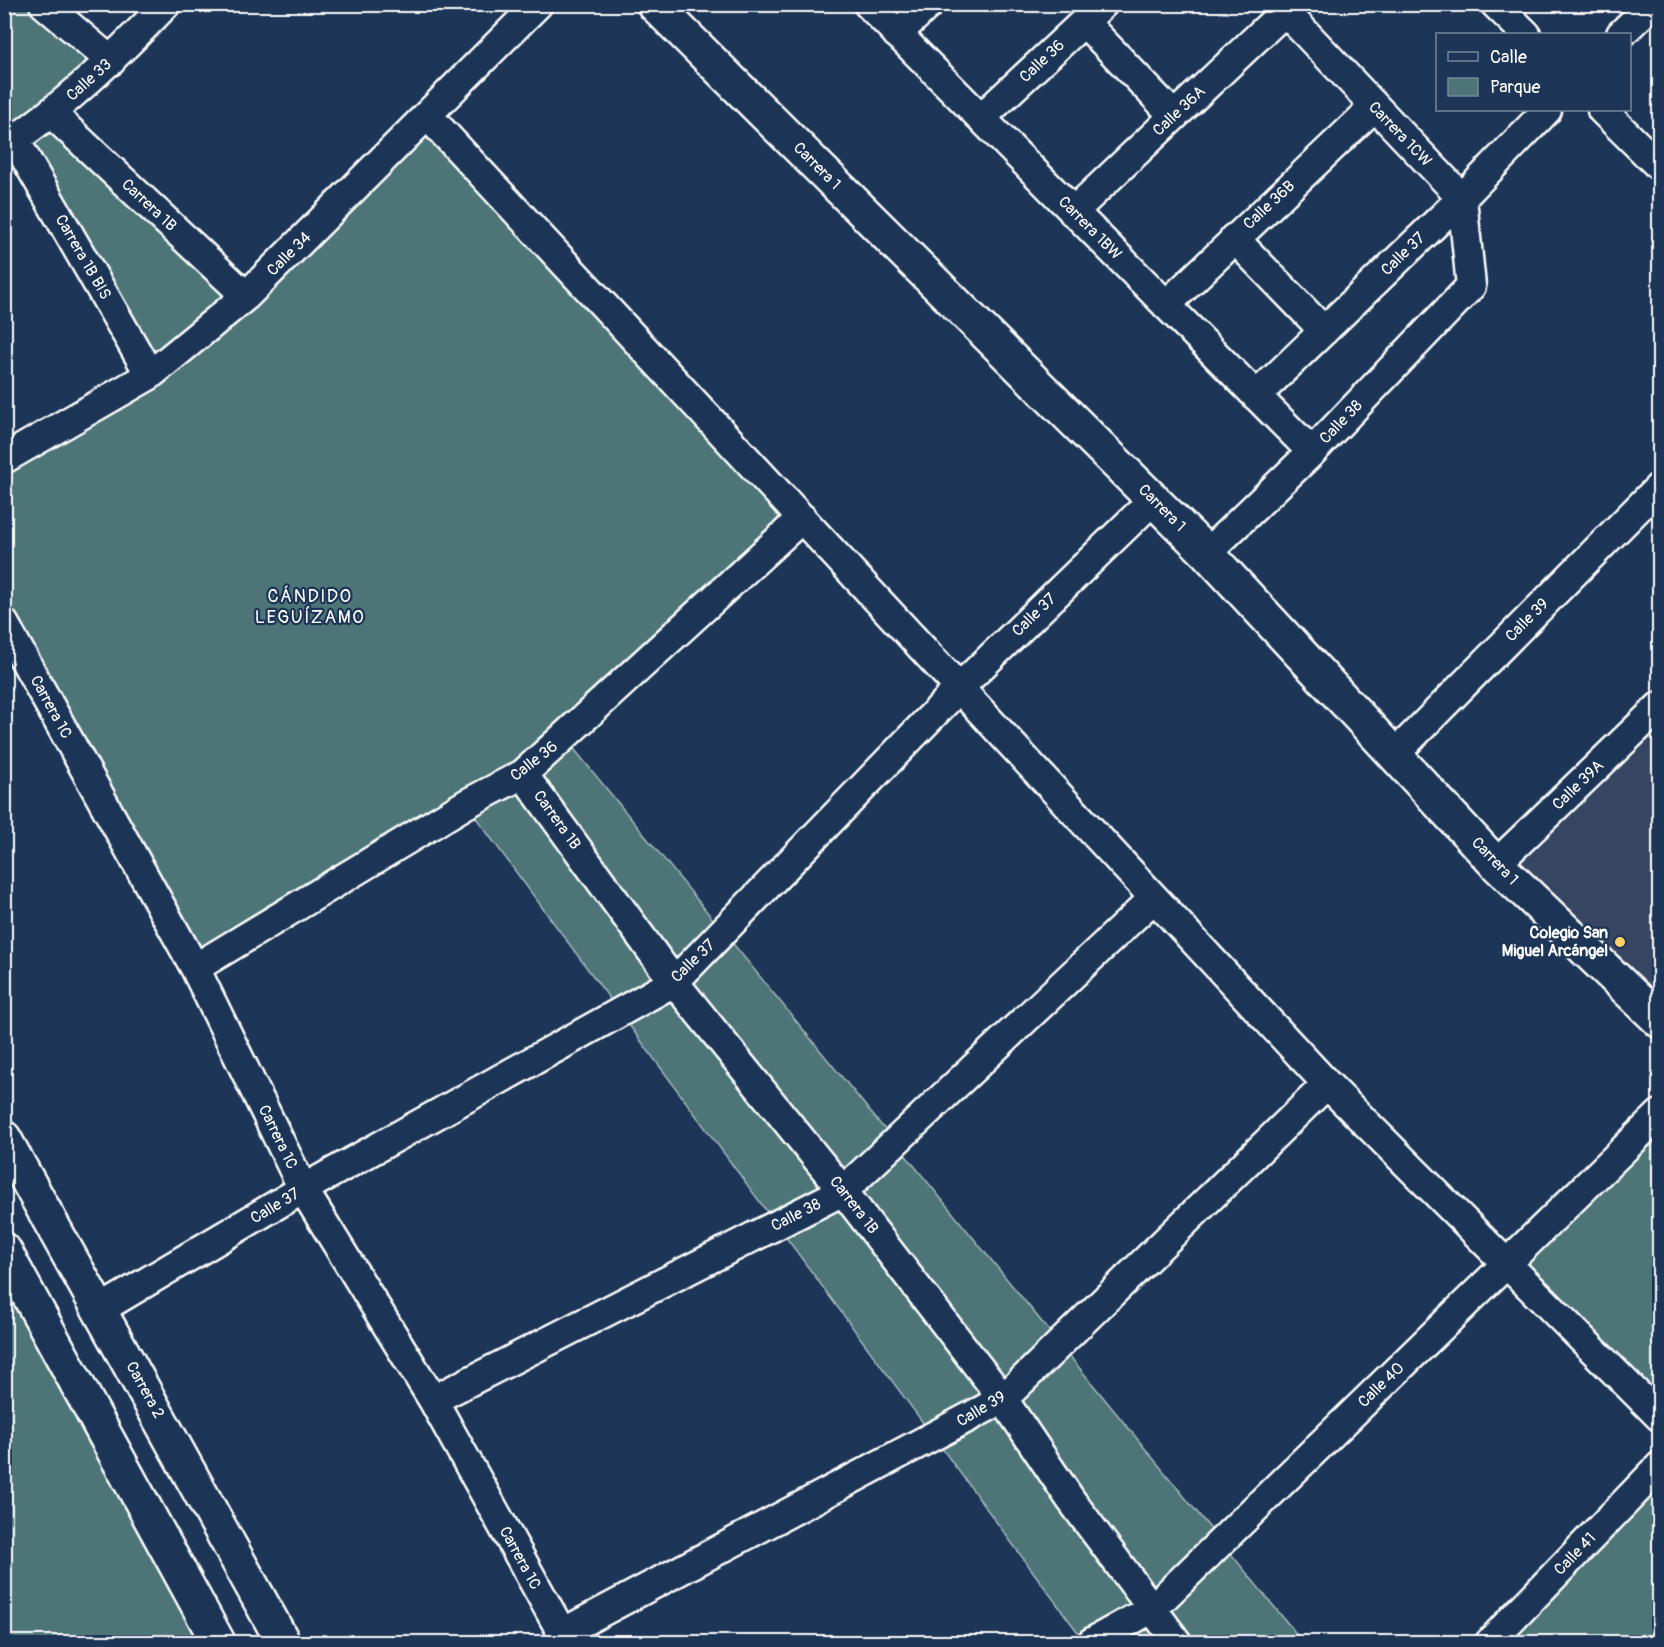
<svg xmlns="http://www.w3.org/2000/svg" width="1664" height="1647" viewBox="0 0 1664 1647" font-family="Pangolin,sans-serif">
<rect width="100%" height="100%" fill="#1d3557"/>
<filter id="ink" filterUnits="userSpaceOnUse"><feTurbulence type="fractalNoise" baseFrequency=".0167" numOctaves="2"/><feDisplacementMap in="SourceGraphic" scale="12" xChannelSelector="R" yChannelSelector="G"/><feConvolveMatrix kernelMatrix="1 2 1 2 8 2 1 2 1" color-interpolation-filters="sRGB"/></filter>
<g filter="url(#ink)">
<path fill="#344462" d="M1659,714V1023L1503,862Z"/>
<path fill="#4d7578" stroke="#a6babc" stroke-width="1.5" d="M5,5H42L108,60L50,116L244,295L423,123L798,517L566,739L1303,1642H1085L468,807L195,968L5,623L4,458L152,371L5,146Z
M1659,1113V1417L1506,1264Z
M5,1250L218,1642H5Z
M1659,1466V1642H1490Z"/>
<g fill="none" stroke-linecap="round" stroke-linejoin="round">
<g stroke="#fff" stroke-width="33">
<path id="minor" d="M44,4L111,61
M868,4L1312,452
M1495,4L1526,34
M1084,22L1174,116
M897,34L929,4
M1621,34L1652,4
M1602,110L1660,167
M51,113L246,296
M428,116L1327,1084L1660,1417
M981,118L1103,4
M15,140L150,375
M4,147C65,106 116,56 166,4
M1073,212L1285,11
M1234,238L1324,331
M1166,305L1374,107
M1256,396L1462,198L1547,110
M4,459L150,375L246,296L538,4
M1207,553L1312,452L1471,286L1462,198L1278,4
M4,623L195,968L303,1189L433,1400L567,1642
M1395,754L1660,486
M523,774L674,982L843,1191L1003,1399L1071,1500L1177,1642
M1496,864L1660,706
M195,968L466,804L523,774L802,518
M101,1309L303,1189L674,982L958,689L1153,500
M433,1400L843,1191L1154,898
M562,1633L1003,1399L1327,1084
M1092,1642L1153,1608L1660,1114
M1490,1642L1660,1466"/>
</g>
<g stroke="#fff" stroke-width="38">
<path id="secondary" d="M654,4L1207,553L1496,864L1660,1021
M4,1138L283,1642
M4,1250L218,1642"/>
</g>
<use href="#minor" stroke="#1d3557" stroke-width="28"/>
<use href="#secondary" stroke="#1d3557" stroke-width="33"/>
</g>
</g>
<circle fill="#ffd166" stroke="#1d3557" stroke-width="2" cx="1620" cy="942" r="6"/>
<g text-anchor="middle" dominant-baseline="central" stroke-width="4.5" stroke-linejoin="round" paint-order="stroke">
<g font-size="16" fill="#fff" stroke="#1d3557">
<text transform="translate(1042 61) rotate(-43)">Calle 36</text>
<text transform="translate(89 80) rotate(-42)">Calle 33</text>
<text transform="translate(1179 111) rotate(-43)">Calle 36A</text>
<text transform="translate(1400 134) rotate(46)">Carrera 1CW</text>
<text transform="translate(817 166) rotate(45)">Carrera 1</text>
<text transform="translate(149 205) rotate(43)">Carrera 1B</text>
<text transform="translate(1269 205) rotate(-43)">Calle 36B</text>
<text transform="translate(1090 228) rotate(45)">Carrera 1BW</text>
<text transform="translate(289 254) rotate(-45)">Calle 34</text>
<text transform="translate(1403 254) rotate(-44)">Calle 37</text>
<text transform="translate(83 257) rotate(60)">Carrera 1B BIS</text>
<text transform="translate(1341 422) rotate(-46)">Calle 38</text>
<text transform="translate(1162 508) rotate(45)">Carrera 1</text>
<text transform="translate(1034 615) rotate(-44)">Calle 37</text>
<text transform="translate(1527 620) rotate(-45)">Calle 39</text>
<text transform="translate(51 707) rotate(61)">Carrera 1C</text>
<text transform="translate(534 761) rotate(-38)">Calle 36</text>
<text transform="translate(1578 785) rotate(-44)">Calle 39A</text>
<text transform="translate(557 820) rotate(54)">Carrera 1B</text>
<text transform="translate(1495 861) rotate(46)">Carrera 1</text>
<text transform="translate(693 961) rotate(-44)">Calle 37</text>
<text transform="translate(278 1137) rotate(64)">Carrera 1C</text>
<text transform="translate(854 1205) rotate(52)">Carrera 1B</text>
<text transform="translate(275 1206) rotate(-31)">Calle 37</text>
<text transform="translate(796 1215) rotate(-27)">Calle 38</text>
<text transform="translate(1381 1385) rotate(-44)">Calle 40</text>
<text transform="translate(145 1390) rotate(61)">Carrera 2</text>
<text transform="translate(981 1409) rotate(-31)">Calle 39</text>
<text transform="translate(1575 1554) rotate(-46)">Calle 41</text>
<text transform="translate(520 1558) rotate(61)">Carrera 1C</text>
</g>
<g font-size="16" font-weight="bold" fill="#fff" stroke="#1d3557" text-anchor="end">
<text x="1608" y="933">Colegio San<tspan x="1608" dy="18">Miguel Arcángel</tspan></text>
</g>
<g font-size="18" letter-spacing="1.5" fill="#fff" stroke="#1d3557">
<text x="310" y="596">CÁNDIDO<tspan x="310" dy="21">LEGUÍZAMO</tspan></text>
</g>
</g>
<rect width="1664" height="1647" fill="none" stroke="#1d3557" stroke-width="24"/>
<rect x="12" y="12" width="1640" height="1623" fill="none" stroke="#fff" stroke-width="2" filter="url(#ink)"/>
<rect x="1436" y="33" width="195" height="78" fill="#1d3557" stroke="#77869a" stroke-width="1.5"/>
<rect x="1448" y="52" width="30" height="9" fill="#1d3557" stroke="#77869a" stroke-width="1.5"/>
<text x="1490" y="63" font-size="18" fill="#ffffff">Calle</text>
<rect x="1448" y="78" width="30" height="18" fill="#4d7578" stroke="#77869a" stroke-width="1.5"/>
<text x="1490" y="93" font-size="18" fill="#ffffff">Parque</text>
</svg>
